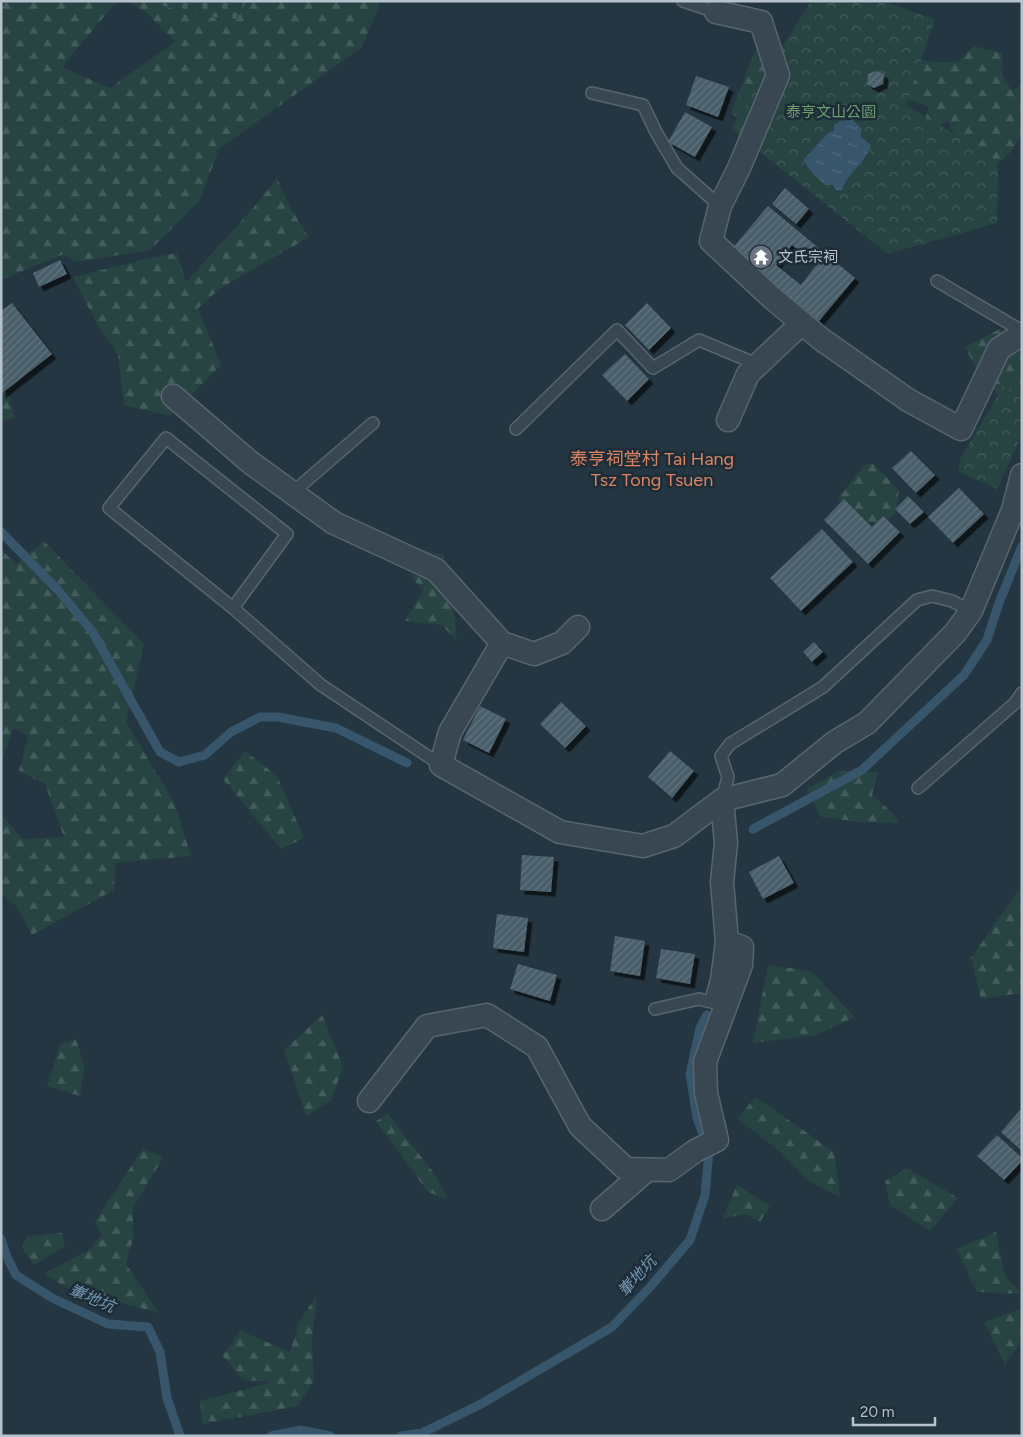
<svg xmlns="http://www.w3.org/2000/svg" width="1023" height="1437" viewBox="0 0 1023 1437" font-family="Figtree,'Noto Sans TC',sans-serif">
<defs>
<pattern id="forest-firs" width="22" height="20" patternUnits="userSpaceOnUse" patternTransform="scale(1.25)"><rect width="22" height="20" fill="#274342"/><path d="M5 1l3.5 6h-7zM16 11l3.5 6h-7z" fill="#445c5c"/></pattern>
<pattern id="cemetery-stones" width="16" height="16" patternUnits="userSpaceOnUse" patternTransform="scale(1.25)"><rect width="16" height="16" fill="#274342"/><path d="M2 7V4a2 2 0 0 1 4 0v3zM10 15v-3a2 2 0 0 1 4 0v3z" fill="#445c5c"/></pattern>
<pattern id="park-crowns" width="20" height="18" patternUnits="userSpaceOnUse" patternTransform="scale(1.25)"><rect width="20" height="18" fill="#274342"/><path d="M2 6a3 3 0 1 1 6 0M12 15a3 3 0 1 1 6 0" fill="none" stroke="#445c5c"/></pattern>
<pattern id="water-ripples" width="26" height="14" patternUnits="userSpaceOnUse" patternTransform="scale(1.25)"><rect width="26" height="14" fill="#37556b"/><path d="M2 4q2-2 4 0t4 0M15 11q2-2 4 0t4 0" fill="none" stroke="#526c7f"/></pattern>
<pattern id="building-hatch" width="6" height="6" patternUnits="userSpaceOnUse" patternTransform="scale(1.25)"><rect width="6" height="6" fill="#4a5e6b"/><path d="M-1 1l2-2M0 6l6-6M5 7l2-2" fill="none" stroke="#62737f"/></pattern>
<filter id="shadow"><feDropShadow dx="4.5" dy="4.5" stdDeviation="0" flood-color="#0009"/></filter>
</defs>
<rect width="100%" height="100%" fill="#243642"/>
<path fill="url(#forest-firs)" d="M1,1H117L62,67L110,88L175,42L147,13L128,1H160L159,5L233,22L247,1H381L362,47L219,149L200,200L150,250L76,262L64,254L1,280Z
M974,46L1002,53L1003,76L1012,91L1022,84V133L1011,152L981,178L966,157L947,120L926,141L920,129L929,107L899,96L761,129L731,114L755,50L802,63L893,53L932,62H958Z
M277,178L291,209L309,237L221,288L198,308L221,365L170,416L124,405L118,354L99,328L73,277L150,258L177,253L186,282L254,207Z
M1000,329L1022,349V399L1005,402L979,374L965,347Z
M1,370L15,418L1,422Z
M865,464H874L899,491L895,514L881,524L862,521L838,499Z
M44,541L144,644L126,722L175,804L191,856L115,863L114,890L32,935L17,907L1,893V814L22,839L64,837L45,784L19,771L28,736L14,728L1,762V549L16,564Z
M410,546L443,555L455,620L457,642L442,625L405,621L423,590L412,578Z
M245,751L277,776L304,838L281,849L223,779Z
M839,771L878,772L872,795L893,813L898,823L860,822L821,817L807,789Z
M1022,888V993L981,999L971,958L1019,889Z
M768,965L811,971L855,1017L816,1035L753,1043Z
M322,1015L343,1067L331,1101L306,1116L284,1050Z
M76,1039L84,1066L80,1096L47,1086L60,1044Z
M756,1097L834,1152L840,1197L810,1182L780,1152L737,1118Z
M388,1114L437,1177L447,1199L428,1192L376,1121Z
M143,1148L163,1158L133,1207V1239L126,1264L159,1313L122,1303L85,1299L44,1274L90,1249L102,1234L95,1222Z
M907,1168L958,1198L930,1231L890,1205L885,1181Z
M737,1185L770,1206L760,1222L745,1214L722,1219Z
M996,1232L1005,1275L1022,1294L977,1292L956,1249Z
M62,1233L65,1246L34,1265L22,1248L27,1236Z
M317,1295L312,1341L314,1380L298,1406L203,1424L200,1401L272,1382L243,1380L222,1355L241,1331L290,1352L300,1320Z
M1022,1309V1340L1005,1365L984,1322Z"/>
<path fill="url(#cemetery-stones)" d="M160,1H247L234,22L159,5Z"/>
<path fill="url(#park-crowns)" d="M811,1H882L935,19L906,105L998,161L997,223L888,254L731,129Z
M1003,387L1022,397V435L997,489L958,471L961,457Z"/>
<path fill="url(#water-ripples)" d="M847,117L851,118L862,129L860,136L871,145C866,163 848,172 842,190H836L833,185H825C817,177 807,170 804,159L829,132L834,131V125Z"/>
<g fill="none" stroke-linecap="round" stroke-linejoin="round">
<path stroke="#37556b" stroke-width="9" d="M1,532L58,590L92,631L160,752L179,762L205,755L231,732L260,717H278L336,728L407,763
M753,829L862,770L964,675L987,640L999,603L1022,546
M1,1239L7,1257L16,1275L52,1298L108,1324L148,1327L160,1352L167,1398L180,1436
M271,1436L301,1430L330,1436
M401,1436L422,1433L481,1404L612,1327L651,1286L690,1240L705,1195L709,1151L697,1118L690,1074L700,1028L707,1015"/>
</g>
<path fill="url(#building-hatch)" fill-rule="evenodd" filter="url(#shadow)" d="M876,71L884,74L883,84L874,88L867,84L868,74Z
M696,76L729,87L718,117L686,105Z
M685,112L712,127L695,157L668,142Z
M785,188L809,209L796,224L772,204Z
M768,206L855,278L819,321L731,250ZM792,245L817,264L801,285L776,265Z
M60,260L67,274L39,287L33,273Z
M12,303L52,354L1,394V311Z
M647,303L671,328L649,350L625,325Z
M625,354L649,379L627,401L602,375Z
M911,451L935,475L916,493L892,468Z
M959,488L984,514L953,543L928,517Z
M908,496L924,512L910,524L895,509Z
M844,499L872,527L883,516L900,532L868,564L824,520Z
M822,529L853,562L801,611L770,578Z
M814,642L823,652L812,662L803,652Z
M561,702L586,726L565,748L540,724Z
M480,706L506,719L489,753L463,740Z
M670,751L694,771L672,798L648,777Z
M522,855L554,857L551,892L520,890Z
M779,856L794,883L763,899L749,872Z
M497,914L528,918L524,952L493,948Z
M615,936L645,941L640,976L610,971Z
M661,949L695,954L690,984L656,978Z
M518,964L557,975L550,1001L510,989Z
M1020,1110L1022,1111V1151L1001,1132Z
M997,1135L1022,1158V1161L1004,1180L977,1156Z"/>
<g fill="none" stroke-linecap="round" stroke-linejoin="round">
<g stroke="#57656f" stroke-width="14">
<path id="lane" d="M683,1L716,12
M592,93L643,105L656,132L677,168L720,206
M937,281L1022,331
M516,429L617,330L653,368L699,340L759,365
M292,493L373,423
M233,608L287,534L166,438L109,508L233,608L321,685L441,765
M918,788L1015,703L1022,693
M722,800L728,777L721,756L730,744L823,687L917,600L932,596L952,601L971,611
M655,1009L699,999L715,1003"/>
</g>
<g stroke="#57656f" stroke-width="25">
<path id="street" d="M716,12L761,22L778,75L739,168L720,206L711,241L771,297L821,339L908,400L961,429L999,349L1022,334
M173,396L251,463L334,523L436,570L502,643L450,732L441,765L560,832L643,846L674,836L722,800L782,785L835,742L867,723L955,633L971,611L1013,510L1022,475
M728,420L748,374L802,323
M502,643L534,654L562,643L578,627
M718,995L722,980L727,942L722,882L726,843L722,800
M369,1101L427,1026L487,1015L537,1047L580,1126L626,1169L669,1170L695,1151L717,1140L706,1093L705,1062L741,965L742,947L727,942
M602,1209L647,1170"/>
</g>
<use href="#lane" stroke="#394752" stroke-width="11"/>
<use href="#street" stroke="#394752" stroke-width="22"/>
</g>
<defs>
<g id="temple-disc" transform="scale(1.25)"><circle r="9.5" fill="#6b7280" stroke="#1e2c37"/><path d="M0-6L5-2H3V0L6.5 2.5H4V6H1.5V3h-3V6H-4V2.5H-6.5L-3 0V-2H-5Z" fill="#fff"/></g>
</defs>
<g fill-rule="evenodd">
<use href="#temple-disc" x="761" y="257"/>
</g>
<g text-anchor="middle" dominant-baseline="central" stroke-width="5" stroke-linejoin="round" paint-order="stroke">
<g font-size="15" fill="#6c9e70" stroke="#1e2c37">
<text x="831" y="112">泰亨文山公園</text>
</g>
<g font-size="15" fill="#b6c2cc" stroke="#1e2c37" text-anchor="start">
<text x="778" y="257">文氏宗祠</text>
</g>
<g font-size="16" font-style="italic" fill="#7497b1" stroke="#1e2c37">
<text transform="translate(637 1276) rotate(-48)">輋地坑</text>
<text transform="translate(92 1298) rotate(23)">輋地坑</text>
</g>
<g font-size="18" fill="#dc8461" stroke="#1e2c37">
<text x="652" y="459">泰亨祠堂村 Tai Hang<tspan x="652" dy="21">Tsz Tong Tsuen</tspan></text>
</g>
</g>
<rect width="1023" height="1437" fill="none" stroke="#b6c2cc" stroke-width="5"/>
<path d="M853 1417v8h82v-8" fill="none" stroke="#b6c2cc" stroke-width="2.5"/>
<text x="860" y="1417" font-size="15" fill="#b6c2cc" stroke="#1e2c37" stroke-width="4" paint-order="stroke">20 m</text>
</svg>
